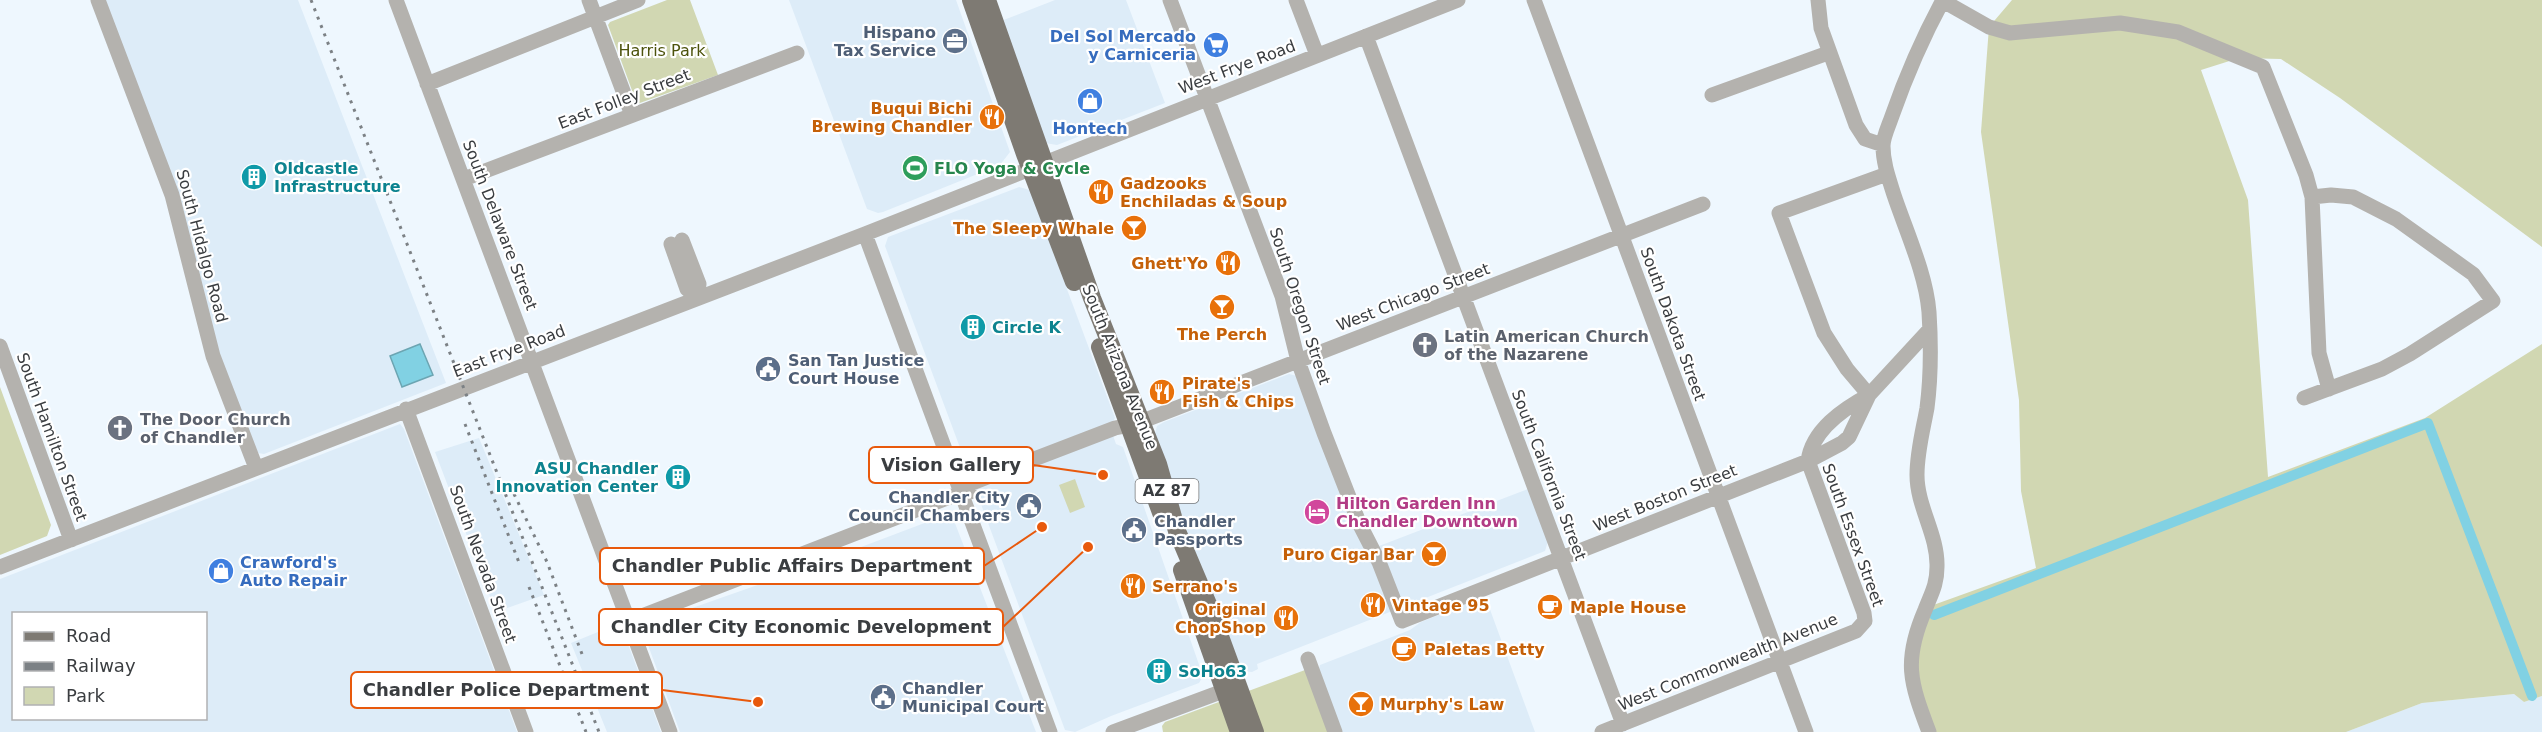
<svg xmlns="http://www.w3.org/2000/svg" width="2542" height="732" viewBox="0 0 2542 732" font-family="'DejaVu Sans',sans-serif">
<rect width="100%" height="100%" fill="#eef7fe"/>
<path fill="#ddecf8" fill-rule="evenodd" d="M105,0H298L446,383L264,454L258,453L217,351Z
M789,0H956L1010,152L1000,165L883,212L878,213L867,209Z
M1055,0H1126L1165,103L1057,145L1045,143L1001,21Z
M1019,187L1030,190L1115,418L1110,427L1116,444L1123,447L1203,676L1199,683L1111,716L1075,732L1065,730L885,246L888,237Z
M1289,374L1297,376L1366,551L1528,489L1548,541L1545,551L1257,664L1258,669L1252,672L1241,671L1185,534L1155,434L1157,426L1164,422Z
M400,424L404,429L517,732H0V579ZM14,614H206V718H14Z
M479,438L544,595L496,612L435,452Z
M951,513L1036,732H680L641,626L803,569Z
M1485,596L1535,732H1342L1319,669L1320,665L1410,630L1421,622Z
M620,623L661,732H607L571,643Z
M2514,694L2524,702L2542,696V732H2346L2422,703Z"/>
<path fill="#d1d7b2" d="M667,0H690L718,75L637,104L608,25L610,22Z
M2012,0H2542V247L2340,98L2281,59L2239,58L2201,70L2248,200L2268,477L2425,418L2542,344V696L2524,702L2514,694L2422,703L2346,732H1929L1913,645L1925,608L2036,568L2021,491L2019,400L1981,132L1989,27Z
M0,387L51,525L47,536L0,555Z
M1075,479L1085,507L1070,513L1059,485Z
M1305,670L1330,732H1163L1162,726L1165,722Z"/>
<path fill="#81d1e3" stroke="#6ca5b2" stroke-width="1.5" d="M420,344L433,375L402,387L390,356Z"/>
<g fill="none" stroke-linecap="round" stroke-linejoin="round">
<path stroke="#81d1e3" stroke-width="10" d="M1934,615L2428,423L2532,696"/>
<path stroke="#b4b2ae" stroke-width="15" d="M98,0L172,195L213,356L256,468
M396,0L670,732
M589,0L632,115
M1170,0L1282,296L1298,361L1324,433L1360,525L1379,562L1402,621L1808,461L1842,443L1849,437L1869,395L1929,330
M1296,0L1317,55
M1534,0L1806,732
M1818,0L1821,28L1856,125L1865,139L1883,145
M1943,1L1989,27L2010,33L2120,23L2178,32L2263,67L2306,175L2312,197L2319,353L2329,389
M1366,36L1623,724
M427,84L638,0
M1712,95L1828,53
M464,179L797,53
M865,234L1050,732
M671,244L687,289L697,298L699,284L682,240
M0,346L71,540
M1869,395L1847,369L1824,333L1779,213L1887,174
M2304,398L2382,369L2410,354L2493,301L2473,274L2396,219L2353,197L2331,195L2312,197
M406,409L526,732
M960,493L972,483L1115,428L1135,424L1703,204
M0,567L865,234L1458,0
M629,621L960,493L970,492
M1308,659L1335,732
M1113,732L1234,687
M1602,732L1856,631L1865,621L1864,613L1808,461C1812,430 1843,409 1869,395
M1929,732C1910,682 1903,661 1925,610C1931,594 1937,585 1937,567C1938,535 1917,507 1917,475C1917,452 1923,430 1927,408C1931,377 1931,343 1929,312C1926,274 1906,231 1894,195C1889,179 1883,163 1883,146C1883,137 1889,125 1892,116C1906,76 1923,37 1943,0"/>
<path stroke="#7e7a73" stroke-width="18" d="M971,0L1025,154L1074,282
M987,0L1092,298L1158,464L1177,531L1210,609L1255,732
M1100,347L1163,518
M1182,570L1239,732"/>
<path stroke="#7c8185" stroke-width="3" stroke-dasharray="3 6" stroke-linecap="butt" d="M311,0L599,732
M465,424L520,565
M514,494L547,562L582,654
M529,587L586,732"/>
</g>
<defs>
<g id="office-disc" transform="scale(1.35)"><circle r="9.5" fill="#5c6f8a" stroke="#fff"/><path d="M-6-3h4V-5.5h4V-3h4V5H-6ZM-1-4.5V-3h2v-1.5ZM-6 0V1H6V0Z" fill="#fff"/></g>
<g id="supermarket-disc" transform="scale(1.35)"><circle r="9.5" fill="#3f7fe0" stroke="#fff"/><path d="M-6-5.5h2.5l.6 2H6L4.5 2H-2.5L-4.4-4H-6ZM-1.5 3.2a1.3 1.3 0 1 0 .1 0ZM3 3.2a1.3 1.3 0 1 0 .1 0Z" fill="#fff"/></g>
<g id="shop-disc" transform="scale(1.35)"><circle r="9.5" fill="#3f7fe0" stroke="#fff"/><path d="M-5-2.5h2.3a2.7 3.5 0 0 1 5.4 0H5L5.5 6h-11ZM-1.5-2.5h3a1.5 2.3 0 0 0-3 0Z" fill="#fff"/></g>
<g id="restaurant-disc" transform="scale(1.35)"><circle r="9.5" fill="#e8710a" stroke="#fff"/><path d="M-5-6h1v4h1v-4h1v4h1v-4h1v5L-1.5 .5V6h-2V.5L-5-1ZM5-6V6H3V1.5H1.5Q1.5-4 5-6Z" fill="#fff"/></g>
<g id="stadium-disc" transform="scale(1.35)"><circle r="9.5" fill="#2e9e5b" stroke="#fff"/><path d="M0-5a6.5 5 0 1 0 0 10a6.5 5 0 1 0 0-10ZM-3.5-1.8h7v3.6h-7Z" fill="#fff"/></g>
<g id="building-disc" transform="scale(1.35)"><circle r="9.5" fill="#0f9aa8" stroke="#fff"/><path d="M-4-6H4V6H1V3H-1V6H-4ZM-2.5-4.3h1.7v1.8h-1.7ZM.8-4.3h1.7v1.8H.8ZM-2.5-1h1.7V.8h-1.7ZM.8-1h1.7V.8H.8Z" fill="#fff"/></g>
<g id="bar-disc" transform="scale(1.35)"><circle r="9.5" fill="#e8710a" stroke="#fff"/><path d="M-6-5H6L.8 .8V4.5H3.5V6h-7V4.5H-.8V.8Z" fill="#fff"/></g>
<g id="church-disc" transform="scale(1.35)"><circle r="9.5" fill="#6b7280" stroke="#fff"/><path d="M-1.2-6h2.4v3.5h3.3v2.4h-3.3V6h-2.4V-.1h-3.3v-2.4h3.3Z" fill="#fff"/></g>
<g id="civic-disc" transform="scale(1.35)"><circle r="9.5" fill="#5c6f8a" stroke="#fff"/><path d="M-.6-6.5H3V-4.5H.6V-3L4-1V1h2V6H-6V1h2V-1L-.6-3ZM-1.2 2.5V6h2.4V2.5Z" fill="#fff"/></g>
<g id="hotel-disc" transform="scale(1.35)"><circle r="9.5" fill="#d1479c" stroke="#fff"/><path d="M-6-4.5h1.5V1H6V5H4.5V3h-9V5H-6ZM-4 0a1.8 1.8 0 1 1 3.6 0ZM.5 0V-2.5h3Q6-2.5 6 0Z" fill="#fff"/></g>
<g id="cafe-disc" transform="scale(1.35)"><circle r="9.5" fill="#e8710a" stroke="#fff"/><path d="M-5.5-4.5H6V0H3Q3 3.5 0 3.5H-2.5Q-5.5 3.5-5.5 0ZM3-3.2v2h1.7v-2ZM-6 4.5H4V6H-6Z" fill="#fff"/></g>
</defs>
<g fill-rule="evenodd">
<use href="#office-disc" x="955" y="41"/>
<use href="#supermarket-disc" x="1216" y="45"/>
<use href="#shop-disc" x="1090" y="101"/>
<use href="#restaurant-disc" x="992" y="117"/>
<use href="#stadium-disc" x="915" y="168"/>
<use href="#building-disc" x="254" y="177"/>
<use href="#restaurant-disc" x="1101" y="192"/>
<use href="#bar-disc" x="1134" y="228"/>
<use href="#restaurant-disc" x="1228" y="263"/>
<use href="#bar-disc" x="1222" y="307"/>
<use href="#building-disc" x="973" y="327"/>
<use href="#church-disc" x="1425" y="345"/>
<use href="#civic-disc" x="768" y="369"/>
<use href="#restaurant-disc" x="1162" y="392"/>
<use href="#church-disc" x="120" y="428"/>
<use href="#building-disc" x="678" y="477"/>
<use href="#civic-disc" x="1029" y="506"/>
<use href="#hotel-disc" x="1317" y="512"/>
<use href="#civic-disc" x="1134" y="530"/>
<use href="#bar-disc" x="1434" y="554"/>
<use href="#shop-disc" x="221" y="571"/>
<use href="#restaurant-disc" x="1133" y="586"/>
<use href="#restaurant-disc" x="1373" y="605"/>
<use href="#cafe-disc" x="1550" y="607"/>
<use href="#restaurant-disc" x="1286" y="618"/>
<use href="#cafe-disc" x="1404" y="649"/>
<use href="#building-disc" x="1159" y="671"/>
<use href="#civic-disc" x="883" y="697"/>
<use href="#bar-disc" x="1361" y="704"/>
</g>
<g text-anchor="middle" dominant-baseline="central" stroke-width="4.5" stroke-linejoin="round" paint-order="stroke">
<rect fill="#fff" stroke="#757779" stroke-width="1.5" x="1135.5" y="479" width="63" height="24" rx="4.5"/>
<g font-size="15" font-weight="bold" fill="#3a3d40">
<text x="1167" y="491">AZ 87</text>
</g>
<g font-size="16" font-weight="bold" fill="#4e5e75" stroke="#fff" text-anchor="start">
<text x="936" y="32" text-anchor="end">Hispano<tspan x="936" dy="18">Tax Service</tspan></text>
<text x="788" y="360">San Tan Justice<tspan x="788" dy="18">Court House</tspan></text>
<text x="1010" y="497" text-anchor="end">Chandler City<tspan x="1010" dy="18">Council Chambers</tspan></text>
<text x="1154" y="521">Chandler<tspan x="1154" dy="18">Passports</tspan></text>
<text x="902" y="688">Chandler<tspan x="902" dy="18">Municipal Court</tspan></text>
</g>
<g font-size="16" font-weight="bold" fill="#366cbe" stroke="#fff" text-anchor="end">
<text x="1196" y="36">Del Sol Mercado<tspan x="1196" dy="18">y Carniceria</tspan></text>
<text x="1090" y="128" text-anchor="middle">Hontech</text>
<text x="240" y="562" text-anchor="start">Crawford's<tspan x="240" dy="18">Auto Repair</tspan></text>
</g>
<g font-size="16" fill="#4d530c" stroke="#fff">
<text x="662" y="50">Harris Park</text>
</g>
<g font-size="16" fill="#3a3d40" stroke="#fff">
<text transform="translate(1237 67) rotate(-21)">West Frye Road</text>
<text transform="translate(624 99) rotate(-21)">East Folley Street</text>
<text transform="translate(500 225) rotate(69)">South Delaware Street</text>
<text transform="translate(202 246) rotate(75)">South Hidalgo Road</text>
<text transform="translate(1413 297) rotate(-21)">West Chicago Street</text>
<text transform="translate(1300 306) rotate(72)">South Oregon Street</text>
<text transform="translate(1673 324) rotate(70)">South Dakota Street</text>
<text transform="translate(509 351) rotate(-21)">East Frye Road</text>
<text transform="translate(1120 367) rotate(68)">South Arizona Avenue</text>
<text transform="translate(52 437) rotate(70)">South Hamilton Street</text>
<text transform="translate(1549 475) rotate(69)">South California Street</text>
<text transform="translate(1665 498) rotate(-22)">West Boston Street</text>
<text transform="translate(1853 535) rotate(70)">South Essex Street</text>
<text transform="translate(483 564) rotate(70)">South Nevada Street</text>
<text transform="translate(1728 662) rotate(-22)">West Commonwealth Avenue</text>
</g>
<g font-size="16" font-weight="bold" fill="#c56008" stroke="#fff" text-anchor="start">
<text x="972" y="108" text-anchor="end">Buqui Bichi<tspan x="972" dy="18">Brewing Chandler</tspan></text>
<text x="1120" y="183">Gadzooks<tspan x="1120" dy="18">Enchiladas &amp; Soup</tspan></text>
<text x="1114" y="228" text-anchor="end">The Sleepy Whale</text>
<text x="1208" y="263" text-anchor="end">Ghett'Yo</text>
<text x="1222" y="334" text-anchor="middle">The Perch</text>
<text x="1182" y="383">Pirate's<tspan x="1182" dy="18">Fish &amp; Chips</tspan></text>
<text x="1414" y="554" text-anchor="end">Puro Cigar Bar</text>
<text x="1152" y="586">Serrano's</text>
<text x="1392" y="605">Vintage 95</text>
<text x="1570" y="607">Maple House</text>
<text x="1266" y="609" text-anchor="end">Original<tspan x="1266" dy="18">ChopShop</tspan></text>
<text x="1424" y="649">Paletas Betty</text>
<text x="1380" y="704">Murphy's Law</text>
</g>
<g font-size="16" font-weight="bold" fill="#0d838f" stroke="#fff" text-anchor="start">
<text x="274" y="168">Oldcastle<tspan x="274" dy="18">Infrastructure</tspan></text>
<text x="992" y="327">Circle K</text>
<text x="658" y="468" text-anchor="end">ASU Chandler<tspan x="658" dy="18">Innovation Center</tspan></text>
<text x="1178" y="671">SoHo63</text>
</g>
<g font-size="16" font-weight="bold" fill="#27864d" stroke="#fff" text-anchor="start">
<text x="934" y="168">FLO Yoga &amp; Cycle</text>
</g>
<g font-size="16" font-weight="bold" fill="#5b616d" stroke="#fff" text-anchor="start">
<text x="1444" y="336">Latin American Church<tspan x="1444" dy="18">of the Nazarene</tspan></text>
<text x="140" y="419">The Door Church<tspan x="140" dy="18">of Chandler</tspan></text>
</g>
<g font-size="16" font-weight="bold" fill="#b23c85" stroke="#fff" text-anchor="start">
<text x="1336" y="503">Hilton Garden Inn<tspan x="1336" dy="18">Chandler Downtown</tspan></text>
</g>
</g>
<path fill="none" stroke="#e8590c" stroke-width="2" d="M1103 475L1033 465M1042 527L984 566M1088 547L1003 627M758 702L662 690"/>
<g fill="#e8590c" stroke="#fff" stroke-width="2">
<circle cx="1103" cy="475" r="6"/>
<circle cx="1042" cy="527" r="6"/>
<circle cx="1088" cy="547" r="6"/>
<circle cx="758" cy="702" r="6"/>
</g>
<g fill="#fff" stroke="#e8590c" stroke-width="2">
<rect x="869" y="447" width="164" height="36" rx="6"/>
<rect x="600" y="548" width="384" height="36" rx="6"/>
<rect x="599" y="609" width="404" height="36" rx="6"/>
<rect x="351" y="672" width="311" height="36" rx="6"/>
</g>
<g font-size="18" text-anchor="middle" font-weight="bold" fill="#3a3d40">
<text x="951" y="471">Vision Gallery</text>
<text x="792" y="572">Chandler Public Affairs Department</text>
<text x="801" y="633">Chandler City Economic Development</text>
<text x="506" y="696">Chandler Police Department</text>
</g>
<rect x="12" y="612" width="195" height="108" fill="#ffffff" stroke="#b0b1b3" stroke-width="1.5"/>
<rect x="24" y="632" width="30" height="9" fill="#7e7a73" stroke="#b0b1b3" stroke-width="1.5"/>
<text x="66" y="642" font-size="18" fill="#3a3d40">Road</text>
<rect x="24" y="662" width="30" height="9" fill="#7c8185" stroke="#b0b1b3" stroke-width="1.5"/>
<text x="66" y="672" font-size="18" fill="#3a3d40">Railway</text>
<rect x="24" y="687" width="30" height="18" fill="#d1d7b2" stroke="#b0b1b3" stroke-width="1.5"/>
<text x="66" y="702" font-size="18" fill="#3a3d40">Park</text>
</svg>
